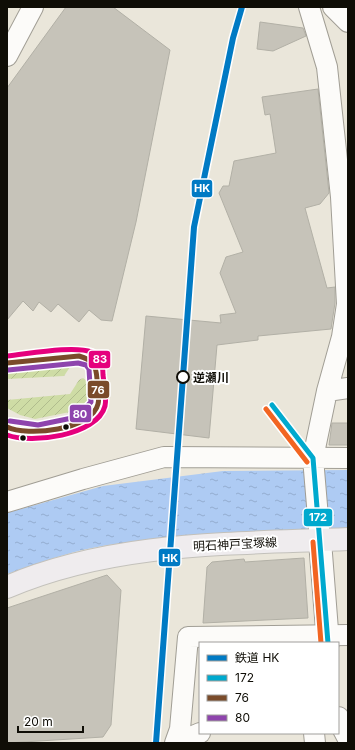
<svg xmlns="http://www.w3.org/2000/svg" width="355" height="750" viewBox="0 0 355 750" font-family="Inter,'Noto Sans JP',sans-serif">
<defs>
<pattern id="garden-furrows" width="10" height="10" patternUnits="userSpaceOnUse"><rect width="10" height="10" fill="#cedca5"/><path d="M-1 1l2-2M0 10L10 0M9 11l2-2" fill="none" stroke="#b0bc8d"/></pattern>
<pattern id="water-ripples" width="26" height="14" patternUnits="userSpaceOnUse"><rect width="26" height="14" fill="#aecbf3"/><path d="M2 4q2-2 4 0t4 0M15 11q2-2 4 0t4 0" fill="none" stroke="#94adcf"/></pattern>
</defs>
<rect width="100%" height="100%" fill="#eae6da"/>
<path fill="url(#garden-furrows)" d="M70,367L64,376L7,379V373Z
M83,378L90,383V400L80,410L35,419L20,415L7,408V400L70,394L79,380Z"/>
<path fill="url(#water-ripples)" d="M348,470V530C259,533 170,532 82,550C57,556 32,566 7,574V513L103,486L223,471Z"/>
<path fill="#c6c3b9" stroke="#b2b0a6" d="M66,7H113L170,50L136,222L112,321L101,320L89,310L79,322L58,304L51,312L39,302L33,311L23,301L7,320V88Z
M260,22L303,28L306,36L273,51L257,49Z
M318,89L329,193L320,204L305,208L327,288L335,287V303L331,329L258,336V340L217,345L209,438L136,429L146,316L221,323L220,315L236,313L220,273L226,257L243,252L219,193L223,186H229L234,161L276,153L270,114L265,115L262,97Z
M332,423H348V445H329Z
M304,558L308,618L203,623L207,567L212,562L244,559L245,562Z
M107,575L121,590L111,725L103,737L7,743V608Z"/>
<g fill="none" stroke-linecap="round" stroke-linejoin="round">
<g stroke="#a19e95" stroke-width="22">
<path id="minor" d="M309,7L327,67L341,197L347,304L342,337L327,391L313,458L320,541
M333,7L348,22
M7,56L33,7
M327,391L348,388
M7,502L83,479L164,457L348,458
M314,733L315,743
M175,743L180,729L188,637L348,635
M177,743L200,733"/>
</g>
<g stroke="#a19e95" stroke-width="24">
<path id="tertiary" d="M320,541L328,643
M338,718L348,737"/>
</g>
<g stroke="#c3c1bb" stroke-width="24">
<path id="primary" d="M7,587C114,541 234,544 348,539"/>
</g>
<use href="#minor" stroke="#fcfbf9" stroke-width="20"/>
<use href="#tertiary" stroke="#fcfbf9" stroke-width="22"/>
<use href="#primary" stroke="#efecee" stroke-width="22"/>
<g stroke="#fff" stroke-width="8">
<path id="bus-1" d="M272,405L313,458L328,643"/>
</g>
<g stroke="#fff" stroke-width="8">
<path id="bus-2" d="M7,363L79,356C93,360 96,365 97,379C97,386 100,397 98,404C92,430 27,437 7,427"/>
</g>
<g stroke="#fff" stroke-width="8">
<path id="bus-3" d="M8,370L78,363L86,365L89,369L91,402L77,417L38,425L10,421"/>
</g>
<g stroke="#fff" stroke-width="8">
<path id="bus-4" d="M7,356C28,354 73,345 92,352C101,356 103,366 103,375C104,384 107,397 105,406C97,436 31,444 7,435"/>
</g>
<g stroke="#fff" stroke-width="8">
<path id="bus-5" d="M266,409L307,462
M313,542L321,643"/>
</g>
<use href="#bus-1" stroke="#00a9ce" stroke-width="5"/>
<use href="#bus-2" stroke="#7a4b2a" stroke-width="5"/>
<use href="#bus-3" stroke="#8e44ad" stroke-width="5"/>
<use href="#bus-4" stroke="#e5007d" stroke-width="5"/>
<use href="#bus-5" stroke="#f26522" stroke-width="5"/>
<g stroke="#fff" stroke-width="9">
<path id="rail-1" d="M156,743L194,227L233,38L242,7"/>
</g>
<use href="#rail-1" stroke="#007ac4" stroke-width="6"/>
</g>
<circle fill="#fff" stroke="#0f0d06" stroke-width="2" cx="183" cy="377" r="6"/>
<g fill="#0f0d06" stroke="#fff" stroke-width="1.5">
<circle cx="66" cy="427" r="3.5"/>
<circle cx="23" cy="438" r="3.5"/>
</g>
<g text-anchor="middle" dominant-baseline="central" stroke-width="4" stroke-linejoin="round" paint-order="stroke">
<g font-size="12" font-weight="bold" fill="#0f0d06" stroke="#fff" text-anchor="start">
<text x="193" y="377">逆瀬川</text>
</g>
<g font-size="12" fill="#0f0d06" stroke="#fff">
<text transform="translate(235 544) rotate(-3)">明石神戸宝塚線</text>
</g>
</g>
<g stroke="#fff" stroke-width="1.5">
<rect x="191" y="179" width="22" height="19" rx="4" fill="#007ac4"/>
<rect x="88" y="350" width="23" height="19" rx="4" fill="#e5007d"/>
<rect x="87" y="380" width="23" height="19" rx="4" fill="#7a4b2a"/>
<rect x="69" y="404" width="23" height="19" rx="4" fill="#8e44ad"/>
<rect x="303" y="508" width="30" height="19" rx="4" fill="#00a9ce"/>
<rect x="158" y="548" width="23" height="19" rx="4" fill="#007ac4"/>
</g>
<g font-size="11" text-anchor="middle" font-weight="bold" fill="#fff">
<text x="202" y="192">HK</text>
<text x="100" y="363">83</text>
<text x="98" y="394">76</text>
<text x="80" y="418">80</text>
<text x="318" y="521">172</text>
<text x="170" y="562">HK</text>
</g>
<rect width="355" height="750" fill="none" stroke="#0f0d06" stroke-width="16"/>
<rect x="199" y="642" width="140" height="92" fill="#ffffff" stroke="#9f9e9b"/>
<rect x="207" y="655" width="20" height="6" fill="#007ac4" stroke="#9f9e9b"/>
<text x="235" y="662" font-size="12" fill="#0f0d06">鉄道 HK</text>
<rect x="207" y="675" width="20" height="6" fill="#00a9ce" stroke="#9f9e9b"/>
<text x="235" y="682" font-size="12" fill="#0f0d06">172</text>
<rect x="207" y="695" width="20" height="6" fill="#7a4b2a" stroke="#9f9e9b"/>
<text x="235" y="702" font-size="12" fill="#0f0d06">76</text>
<rect x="207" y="715" width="20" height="6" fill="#8e44ad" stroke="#9f9e9b"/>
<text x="235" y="722" font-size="12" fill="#0f0d06">80</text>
<path d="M18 726v6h65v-6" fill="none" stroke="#0f0d06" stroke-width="2"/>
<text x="24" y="726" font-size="12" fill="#0f0d06" stroke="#ffffff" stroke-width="3" paint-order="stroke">20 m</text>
</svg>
